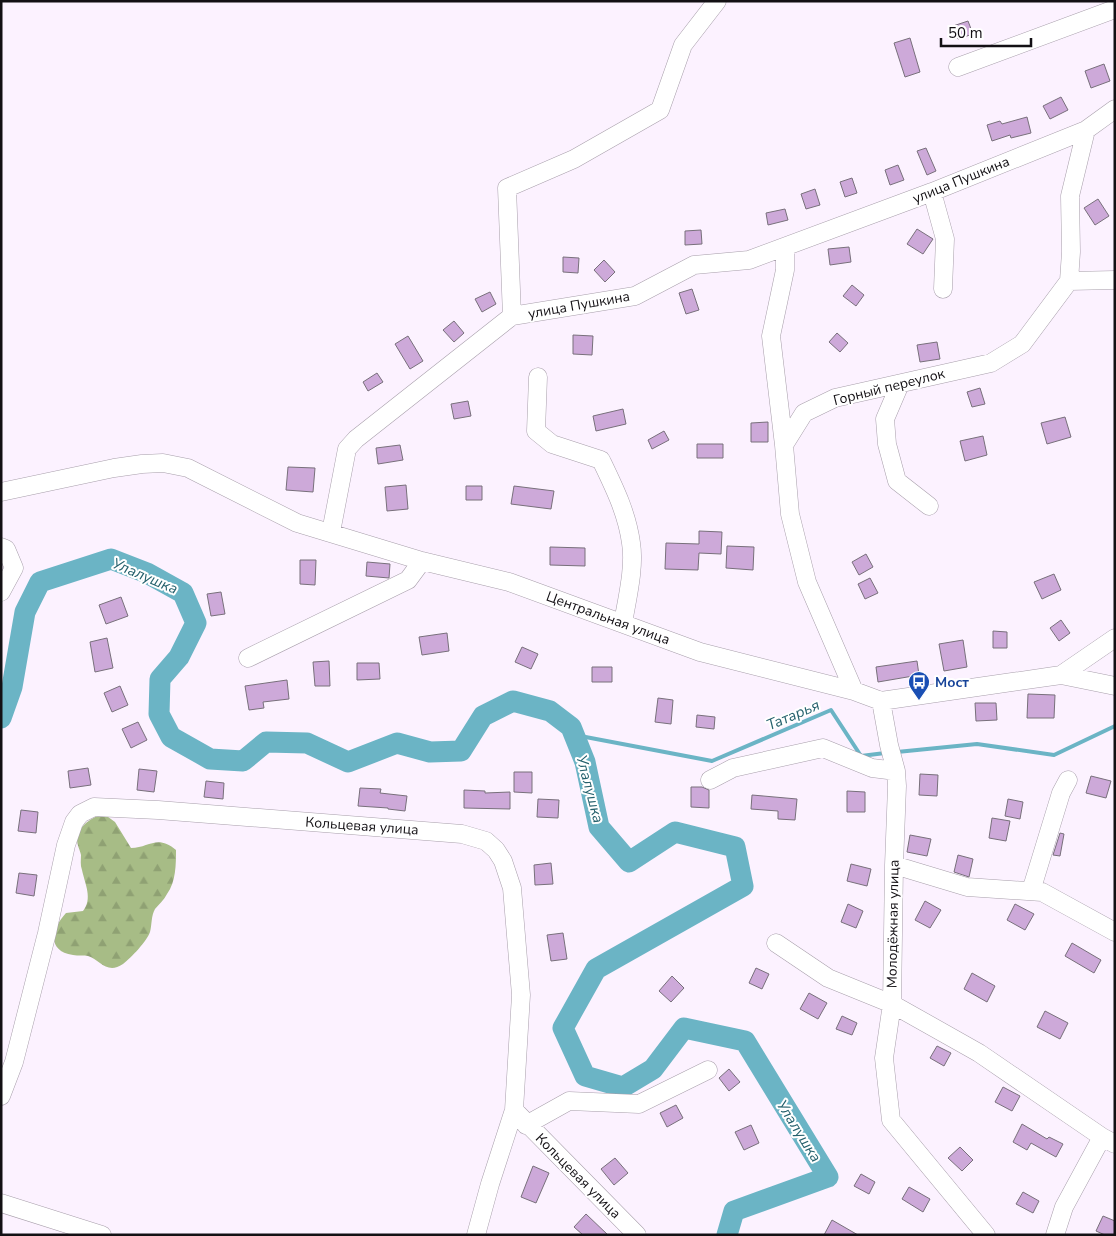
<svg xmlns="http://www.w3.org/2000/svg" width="1116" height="1236" viewBox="0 0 1116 1236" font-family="'Nunito Sans',sans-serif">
<defs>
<pattern id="forest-firs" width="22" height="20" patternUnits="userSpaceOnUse" patternTransform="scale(1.25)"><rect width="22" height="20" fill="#a7bc86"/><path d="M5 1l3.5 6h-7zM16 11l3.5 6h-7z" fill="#8fa173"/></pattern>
</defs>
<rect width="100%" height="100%" fill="#fcf2ff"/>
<path fill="url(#forest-firs)" d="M104,814L115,822L131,848C149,848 157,834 176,850C176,864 176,882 167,894C164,900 159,904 155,909C151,916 152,924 150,932C147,941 131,958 123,964C107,975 100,960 88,956C84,955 78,956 73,955C46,951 52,928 66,913L83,911C93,899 85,884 82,870C80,865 81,860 81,855C80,850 77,845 77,839C78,826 92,817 104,814Z"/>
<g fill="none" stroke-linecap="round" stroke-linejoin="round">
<path stroke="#6bb4c5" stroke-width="4" d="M575,735L712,761L831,710L861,756L885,753
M897,752L977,744L1054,755L1115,726"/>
<path stroke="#6bb4c5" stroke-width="21" d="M1,718L12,687L25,612L40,582L111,559L147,573L183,593L196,623L179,657L160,679L159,714L171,737L210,759L243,761L266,742L307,743L348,762L397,743L430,752L461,751L483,716L513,701L550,711L571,727L585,762L599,827L629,862L675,832L735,847L743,886L596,969L563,1028L585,1076L623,1087L653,1069L684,1028L745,1041L828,1177L734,1211L727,1235"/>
</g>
<path fill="#cda9d9" stroke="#78707b" d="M968,21L973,34L958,39L953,26Z
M910,38L920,72L905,77L894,43Z
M1104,64L1110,81L1091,88L1085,71Z
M1061,97L1068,110L1050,119L1043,106Z
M1027,117L1031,133L1011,138L1010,135L992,141L987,125L1000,121L1002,124Z
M926,148L936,171L927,175L917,151Z
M898,165L904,180L890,185L885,170Z
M852,178L857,193L845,197L840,182Z
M815,189L820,205L806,209L801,194Z
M1098,199L1109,216L1095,225L1084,208Z
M785,209L788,220L768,225L766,213Z
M917,229L933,239L923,254L907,244Z
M701,230L702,244L685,245V231Z
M849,247L851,262L830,265L828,249Z
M563,257L579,258L578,273L563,272Z
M604,260L615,272L605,282L594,270Z
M852,285L864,295L856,306L843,296Z
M692,289L699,310L686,314L679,293Z
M490,292L496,304L482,312L475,299Z
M454,321L464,333L454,342L443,330Z
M837,333L848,343L840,352L829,342Z
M573,335L593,336L592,355L573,354Z
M408,336L423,361L410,369L395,344Z
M937,342L940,359L920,362L917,345Z
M377,373L383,382L368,391L363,382Z
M980,388L985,404L972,407L967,392Z
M468,401L471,416L454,419L451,404Z
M623,409L626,424L596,431L593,416Z
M1065,417L1071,437L1047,444L1041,423Z
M768,422V442H751V423Z
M664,431L669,440L652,449L648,440Z
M983,436L987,455L965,461L960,441Z
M697,444H723V458H697Z
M400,445L403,460L378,464L376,448Z
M288,467L315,468L313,492L286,490Z
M406,485L408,509L387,511L385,487Z
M466,486H482V500H466Z
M514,486L554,491L551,509L511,504Z
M699,531L722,532L721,554L699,553L698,570L665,569L666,543L699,544Z
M727,546L754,547L753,570L726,568Z
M550,547L585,548V566L550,565Z
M866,554L873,567L859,575L852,562Z
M300,560H316L315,585L300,584Z
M367,562L390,564L389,578L366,576Z
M1054,574L1061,590L1042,599L1034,582Z
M870,578L878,593L865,599L858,584Z
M221,592L225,614L211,616L207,594Z
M121,597L128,616L106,624L99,605Z
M1061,620L1070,633L1059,641L1050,628Z
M993,631L1007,632V648H993Z
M447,633L449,651L422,655L419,637Z
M107,638L113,668L95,672L90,642Z
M963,640L967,667L944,671L939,644Z
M522,647L538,654L531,669L515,662Z
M329,661L330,686H315L313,662Z
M917,661L919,675L878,682L876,667Z
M357,663H379L380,679L357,680Z
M592,667H612V682H592Z
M287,680L289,699L263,702L264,708L249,710L245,686Z
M120,686L128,705L112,712L104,693Z
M1028,694L1055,695L1054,718H1027Z
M658,698L673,700L671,724L655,722Z
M975,703H996L997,720L976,721Z
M697,715L715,717L714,729L696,727Z
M138,722L147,740L131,748L122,729Z
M88,768L91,785L70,788L68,771Z
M139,769L157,771L154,792L137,790Z
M514,772H532V793L514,792Z
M920,774L938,775L937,796L919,795Z
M1091,776L1111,781L1106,798L1086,793Z
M206,781L224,783L223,799L204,797Z
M691,787H702L709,790V808L691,807Z
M360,788L381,789L380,793L407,796L405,811L388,809V808L358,806Z
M464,790L485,791V793L510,792V809L464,808Z
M847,791L865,792V812H847Z
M752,795L797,799L795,820L778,819V811L751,809Z
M538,799L559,800L558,818L537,817Z
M1008,799L1023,802L1020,819L1005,816Z
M21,810L38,812L36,833L18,831Z
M992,818L1010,821L1006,841L989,838Z
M1060,833L1064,834L1060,856L1053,855Z
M910,835L931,839L927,856L907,852Z
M958,855L973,859L969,877L954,872Z
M551,863L553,884L535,885L534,865Z
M851,864L871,869L867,886L847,881Z
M19,873L37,875L34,896L16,893Z
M925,901L941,910L930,928L915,920Z
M848,904L863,911L856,928L841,922Z
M1015,904L1034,914L1025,930L1007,920Z
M563,933L567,959L551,961L547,935Z
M1072,943L1101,960L1094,973L1065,956Z
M756,968L769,974L762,989L749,983Z
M972,973L995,986L987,1002L964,989Z
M672,976L684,988L671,1002L659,991Z
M809,993L827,1003L818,1019L800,1009Z
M1045,1011L1068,1023L1060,1039L1037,1027Z
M842,1016L857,1023L852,1035L836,1029Z
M937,1046L951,1053L944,1066L930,1058Z
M729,1069L740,1082L729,1091L719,1078Z
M1003,1087L1020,1096L1012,1111L995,1102Z
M676,1105L683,1118L667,1127L660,1113Z
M1022,1124L1047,1139L1049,1137L1063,1144L1056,1157L1031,1143L1027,1150L1013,1142Z
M751,1125L759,1143L744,1150L735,1132Z
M960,1147L973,1160L962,1171L948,1158Z
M615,1158L628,1173L614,1185L601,1169Z
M533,1166L549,1173L536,1203L521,1197Z
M861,1174L875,1182L869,1194L854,1186Z
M909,1187L930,1199L923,1212L902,1199Z
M1023,1192L1039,1201L1033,1213L1016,1204Z
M586,1214L608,1235H583L574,1227Z
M1103,1216L1115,1221V1235H1105L1096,1231Z
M832,1220L858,1235H824Z"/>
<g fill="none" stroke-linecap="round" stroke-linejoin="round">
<g stroke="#a89fab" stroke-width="19">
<path id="minor" d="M958,67L1115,9
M932,192L945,239L943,289
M1069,281L1071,252L1070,196L1086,130
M512,316L507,188L574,159L660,110L683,45L717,1
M538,377L536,431L552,444L601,460C614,487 627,513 631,543C635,567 627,599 623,623
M900,384L885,419L887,444L897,481L929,506
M784,445L771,336L785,270V247
M1,492L114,468L142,464L163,463L188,468L297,523L422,561L509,582L700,652L854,691L881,701L1061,675L1115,686
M331,532L347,449L356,439L512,316L635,296L694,265L749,260L932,192L1086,130L1115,109
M1,547L6,549L14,568L1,592
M248,658L408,580L422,561
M1061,675L1115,638
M854,691L807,582L790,514L784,445L804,413L835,398L991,363L1022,344L1069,281L1115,280
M881,701L889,745L896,771L897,786L894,865L892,1004L979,1053L1102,1137L1115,1144
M710,780L733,768L823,748L872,768L896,771
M894,865L967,887L1042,892L1115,932
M1031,891L1061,793L1068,780
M776,943L828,978L892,1004L884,1058L891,1120L986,1235
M1,1096L14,1062L47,933L66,845L74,822L80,814L94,807L158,810L462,834L486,841L496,850L503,861L512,888L521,995L514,1110L637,1235
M526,1125L569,1101L639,1104L708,1070
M1,1203L102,1235
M476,1235L490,1184L514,1110
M1055,1235L1064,1207L1102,1137"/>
</g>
<use href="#minor" stroke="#fff" stroke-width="18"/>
</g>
<defs>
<g id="bus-pin" transform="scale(1.125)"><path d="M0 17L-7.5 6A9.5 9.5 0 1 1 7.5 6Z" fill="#1a4fb4" stroke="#fff"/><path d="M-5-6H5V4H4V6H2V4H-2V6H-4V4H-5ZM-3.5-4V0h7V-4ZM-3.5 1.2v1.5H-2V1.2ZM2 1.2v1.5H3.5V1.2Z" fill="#fff"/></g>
</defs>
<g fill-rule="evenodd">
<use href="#bus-pin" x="919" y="682"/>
</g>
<g text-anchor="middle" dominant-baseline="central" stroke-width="4" stroke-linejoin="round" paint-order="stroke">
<g font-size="14" fill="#131014" stroke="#fff">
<text transform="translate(961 180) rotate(-22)">улица Пушкина</text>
<text transform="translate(579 305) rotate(-10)">улица Пушкина</text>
<text transform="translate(889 387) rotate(-14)">Горный переулок</text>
<text transform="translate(608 618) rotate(20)">Центральная улица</text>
<text transform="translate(362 826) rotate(4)">Кольцевая улица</text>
<text transform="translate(893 924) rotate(-89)">Молодёжная улица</text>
<text transform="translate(578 1176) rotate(45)">Кольцевая улица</text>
</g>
<g font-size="14" font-weight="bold" fill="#164399" stroke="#fff" text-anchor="start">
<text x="935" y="682">Мост</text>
</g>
<g font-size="15" font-style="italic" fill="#24606c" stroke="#fff">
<text transform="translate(145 576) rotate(23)">Улалушка</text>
<text transform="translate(793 715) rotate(-23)">Татарья</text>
<text transform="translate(590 789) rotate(75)">Улалушка</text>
<text transform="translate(799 1131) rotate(58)">Улалушка</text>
</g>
</g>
<rect width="1116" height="1236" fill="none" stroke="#131014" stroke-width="5"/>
<path d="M941 38v8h90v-8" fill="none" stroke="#131014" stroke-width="2.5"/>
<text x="948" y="38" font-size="15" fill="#131014" stroke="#ffffff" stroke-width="4" paint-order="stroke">50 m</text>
</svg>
